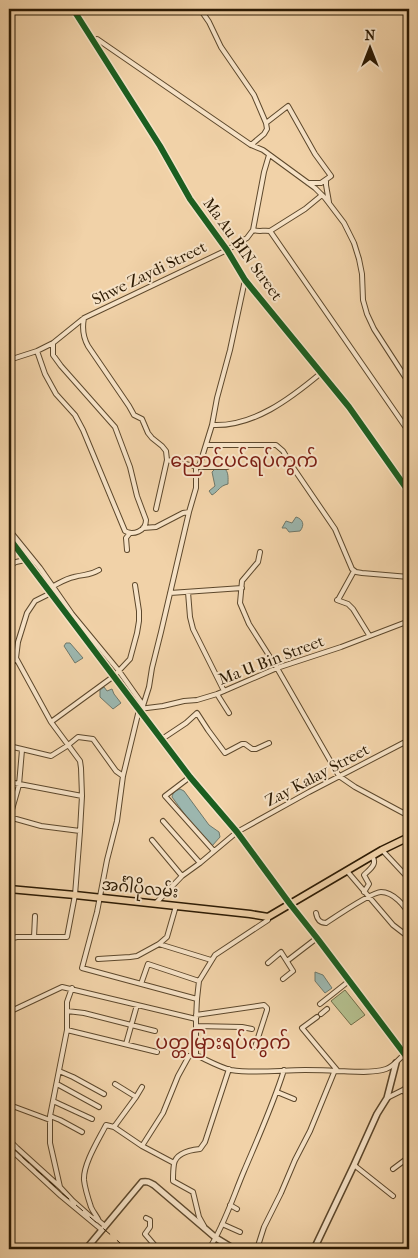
<svg xmlns="http://www.w3.org/2000/svg" width="418" height="1258" viewBox="0 0 418 1258" font-family="'IM FELL French Canon','Noto Sans Myanmar',serif">
<rect width="100%" height="100%" fill="#f1d2a8"/>
<filter id="stains"><feTurbulence type="fractalNoise" baseFrequency=".004" numOctaves="4"/><feColorMatrix values="0 0 0 0 .2 0 0 0 0 .09 0 0 0 0 .02 0 0 0 .5 -.17"/></filter>
<radialGradient id="worn" r=".72"><stop offset=".6" stop-color="#630" stop-opacity="0"/><stop offset="1" stop-color="#630" stop-opacity=".3"/></radialGradient>
<path fill="#b3bd8c" stroke="#706c48" d="M345,990L365,1015L351,1025L331,1001Z"/>
<path fill="#9cb6ae" stroke="#6f786a" d="M224,468C229,472 228,478 228,484C219,486 219,491 212,495L209,491L215,486L212,472L215,469Z
M296,517C303,519 305,525 300,531L289,532L286,528H282L286,521L292,523Z
M66,643H70L83,658L75,663L64,646Z
M104,687L107,691L112,689L114,694L121,703L113,709L100,697V690Z
M180,789L184,791L209,825L219,832L220,837L212,846L189,820L172,797C173,792 175,791 180,789Z
M315,972L323,975L332,988L325,993L315,981Z"/>
<g fill="none" stroke-linecap="round" stroke-linejoin="round">
<g stroke="#5d482c" stroke-width="6">
<path id="minor" d="M73,9L160,146L190,199L227,250L245,280L349,407L409,492
M200,9L209,22L221,47L254,95L266,123L267,129L264,134L251,145
M93,41L97,39L251,145L263,150L315,188L325,198L344,223L354,243L359,259L362,274L363,300L367,314L374,329L409,383
M266,123L288,106L315,154L331,176L321,183H308
M326,180V185L329,202
M253,230L264,172L269,155
M270,231L305,209L322,195
M84,318C82,328 83,337 88,346L129,406L134,415L142,419L148,433L152,438L162,446L166,451L167,460L156,509
M37,351L45,374L56,394L75,415L83,430L125,531C133,536 146,531 146,520L137,496L130,467L115,427L61,366L53,355V343
M9,360L37,351L53,343L84,318L227,250L247,238L253,230C259,232 264,230 270,231L409,432
M212,425C253,427 290,399 321,373
M206,445H276L283,451L292,466L335,529L352,569L356,572L362,573L409,577
M167,460L199,467H227
M199,467L212,425L217,398L230,350L245,280
M189,512L196,488V466
M10,531L40,568L72,614L119,671L143,705
M9,538L190,777L237,832L290,904L317,938L409,1060
M127,550L126,538L130,533
M260,552L258,562L242,581L240,603L249,624L277,668L339,776L355,787L409,816
M9,566L16,562L25,560
M47,589C57,585 64,579 74,577C85,574 89,576 99,570
M188,592L190,617L193,629L224,691
M170,593L242,588
M337,600L348,604L353,609L369,635
M338,600L354,571
M9,666L16,658
M217,694L229,713
M139,709L163,706L184,701L197,700L217,694L277,668L341,647L409,621
M142,709L149,687L152,668L161,632L189,512L183,513L156,527L143,528
M139,710L123,776L117,821L107,860L97,912L82,968L197,999
M51,722L114,676L130,659L137,633L139,621V611L135,585
M162,739L186,723L197,713L208,730L225,753L242,744H245L252,749H256L269,743
M9,746L51,756L67,746L78,737L93,739L116,771L123,776
M190,777L165,796L214,851
M9,782L82,796
M9,817L41,826L80,831
M9,820L19,785L22,750
M163,821L200,863L237,832L309,792L409,740
M152,840L182,876
M382,850L409,879
M347,871L393,925L406,935L409,942
M364,892L369,884L364,875C370,869 378,864 372,856
M155,904L182,876L200,863
M316,913C317,919 319,923 326,923C335,917 372,892 381,892C393,892 406,906 409,916
M268,917V920L215,955L199,981L197,999L196,1019V1055C207,1060 219,1067 231,1070C255,1074 281,1070 305,1070C315,1070 325,1070 335,1071C351,1071 370,1074 386,1069C395,1066 401,1056 409,1050
M406,935L409,925
M34,937L35,916
M9,939L17,937H67L75,895L80,831L82,796L81,768L80,761L51,722L16,658L18,642L27,613L35,601L51,593
M159,944L211,960
M98,959L130,957L137,956L159,944L167,937L176,906
M287,961L317,938
M268,963L281,952L293,971L283,979
M141,984L148,964L199,981
M72,988L67,1002V1030L50,1116V1143L60,1187L73,1201L91,1217L99,1221L105,1226
M320,1004L349,981
M67,1011L84,1013L155,1031
M9,1012L62,987L196,1019
M321,1014L327,1009
M196,1015L264,1005L267,1008V1010L255,1047
M317,1017L302,1028L337,1070
M196,1026L242,1027L252,1029
M67,1030L157,1052
M126,1044L137,1005
M59,1071L73,1077L104,1094
M57,1084L99,1107
M115,1084L136,1097
M403,1090L409,1098
M277,1092L294,1099
M387,1098L403,1090L409,1085
M53,1101L92,1119
M15,1107L50,1120
M50,1116L60,1120L82,1132
M114,1127L136,1097L142,1087
M9,1140L17,1148L60,1187
M142,1146L163,1113L178,1076L189,1056L196,1055
M9,1148L61,1196L102,1230
M354,1165L393,1196
M393,1169L409,1157
M230,1205L237,1209
M146,1218L150,1220V1227L145,1234L157,1248
M9,1220L10,1218
M99,1221C97,1216 93,1212 91,1207C88,1198 85,1189 84,1180C83,1164 99,1139 106,1125L114,1127L142,1146L174,1163
M222,1224L240,1232
M204,1226L199,1217L193,1192L173,1181C173,1176 173,1170 174,1164C176,1153 190,1150 200,1149L205,1142L229,1069
M209,1249C224,1226 233,1197 244,1171C258,1138 273,1105 284,1070
M257,1249L264,1227L281,1193L295,1160L310,1131L335,1070"/>
</g>
<g stroke="#5d482c" stroke-width="8">
<path id="tertiary" d="M86,1249L142,1182C147,1181 149,1182 154,1185L216,1238L234,1249
M314,1249L354,1165L377,1114L387,1098L396,1063"/>
</g>
<g stroke="#2c1a03" stroke-width="9">
<path id="primary" d="M9,889L75,895L167,905L250,914L268,917L382,850L409,837"/>
</g>
<use href="#minor" stroke="#f6e2c6" stroke-width="4"/>
<use href="#tertiary" stroke="#f6e2c6" stroke-width="5"/>
<use href="#primary" stroke="#f1d2a8" stroke-width="6"/>
<path stroke="#2c1a03" stroke-width="1" stroke-dasharray="9 9" stroke-linecap="butt" d="M9,1145L61,1192L127,1249"/>
<g stroke="#f6e2c6" stroke-width="9">
<path id="cycleway" d="M73,9L160,146L190,199L227,250L245,280L349,407L409,492
M9,538L190,777L237,832L290,904L317,938L409,1060"/>
</g>
<use href="#cycleway" stroke="#1b5e20" stroke-width="6"/>
</g>
<g text-anchor="middle" dominant-baseline="central" stroke-width="4" stroke-linejoin="round" paint-order="stroke">
<g font-size="16" fill="#2c1a03" stroke="#f6e2c6">
<text transform="translate(243 249) rotate(54)">Ma Au BIN Street</text>
<text transform="translate(149 273) rotate(-26)">Shwe Zaydi Street</text>
<text transform="translate(271 660) rotate(-21)">Ma U Bin Street</text>
<text transform="translate(317 775) rotate(-28)">Zay Kalay Street</text>
<text transform="translate(140 888) rotate(6)">အင်္ဂါပိုလမ်း</text>
</g>
<g font-size="19" fill="#7a1f14" stroke="#f6e2c6">
<text x="244" y="461">ညောင်ပင်ရပ်ကွက်</text>
<text x="223" y="1043">ပတ္တမြားရပ်ကွက်</text>
</g>
</g>
<rect width="418" height="1258" fill="none" stroke="#f1d2a8" stroke-width="30"/>
<rect x="10" y="10" width="398" height="1238" fill="none" stroke="#2c1a03" stroke-width="2.5"/>
<rect x="15" y="15" width="388" height="1228" fill="none" stroke="#2c1a03"/>
<g transform="translate(370 48)" stroke="#f6e2c6" stroke-width="4" paint-order="stroke">
<path d="M0-4L9 19L0 12L-9 19Z" fill="#2c1a03"/>
<text y="-8" font-size="14" font-weight="bold" text-anchor="middle" fill="#2c1a03">N</text>
</g>
<rect width="100%" height="100%" filter="url(#stains)"/>
<rect width="100%" height="100%" fill="url(#worn)"/>
</svg>
